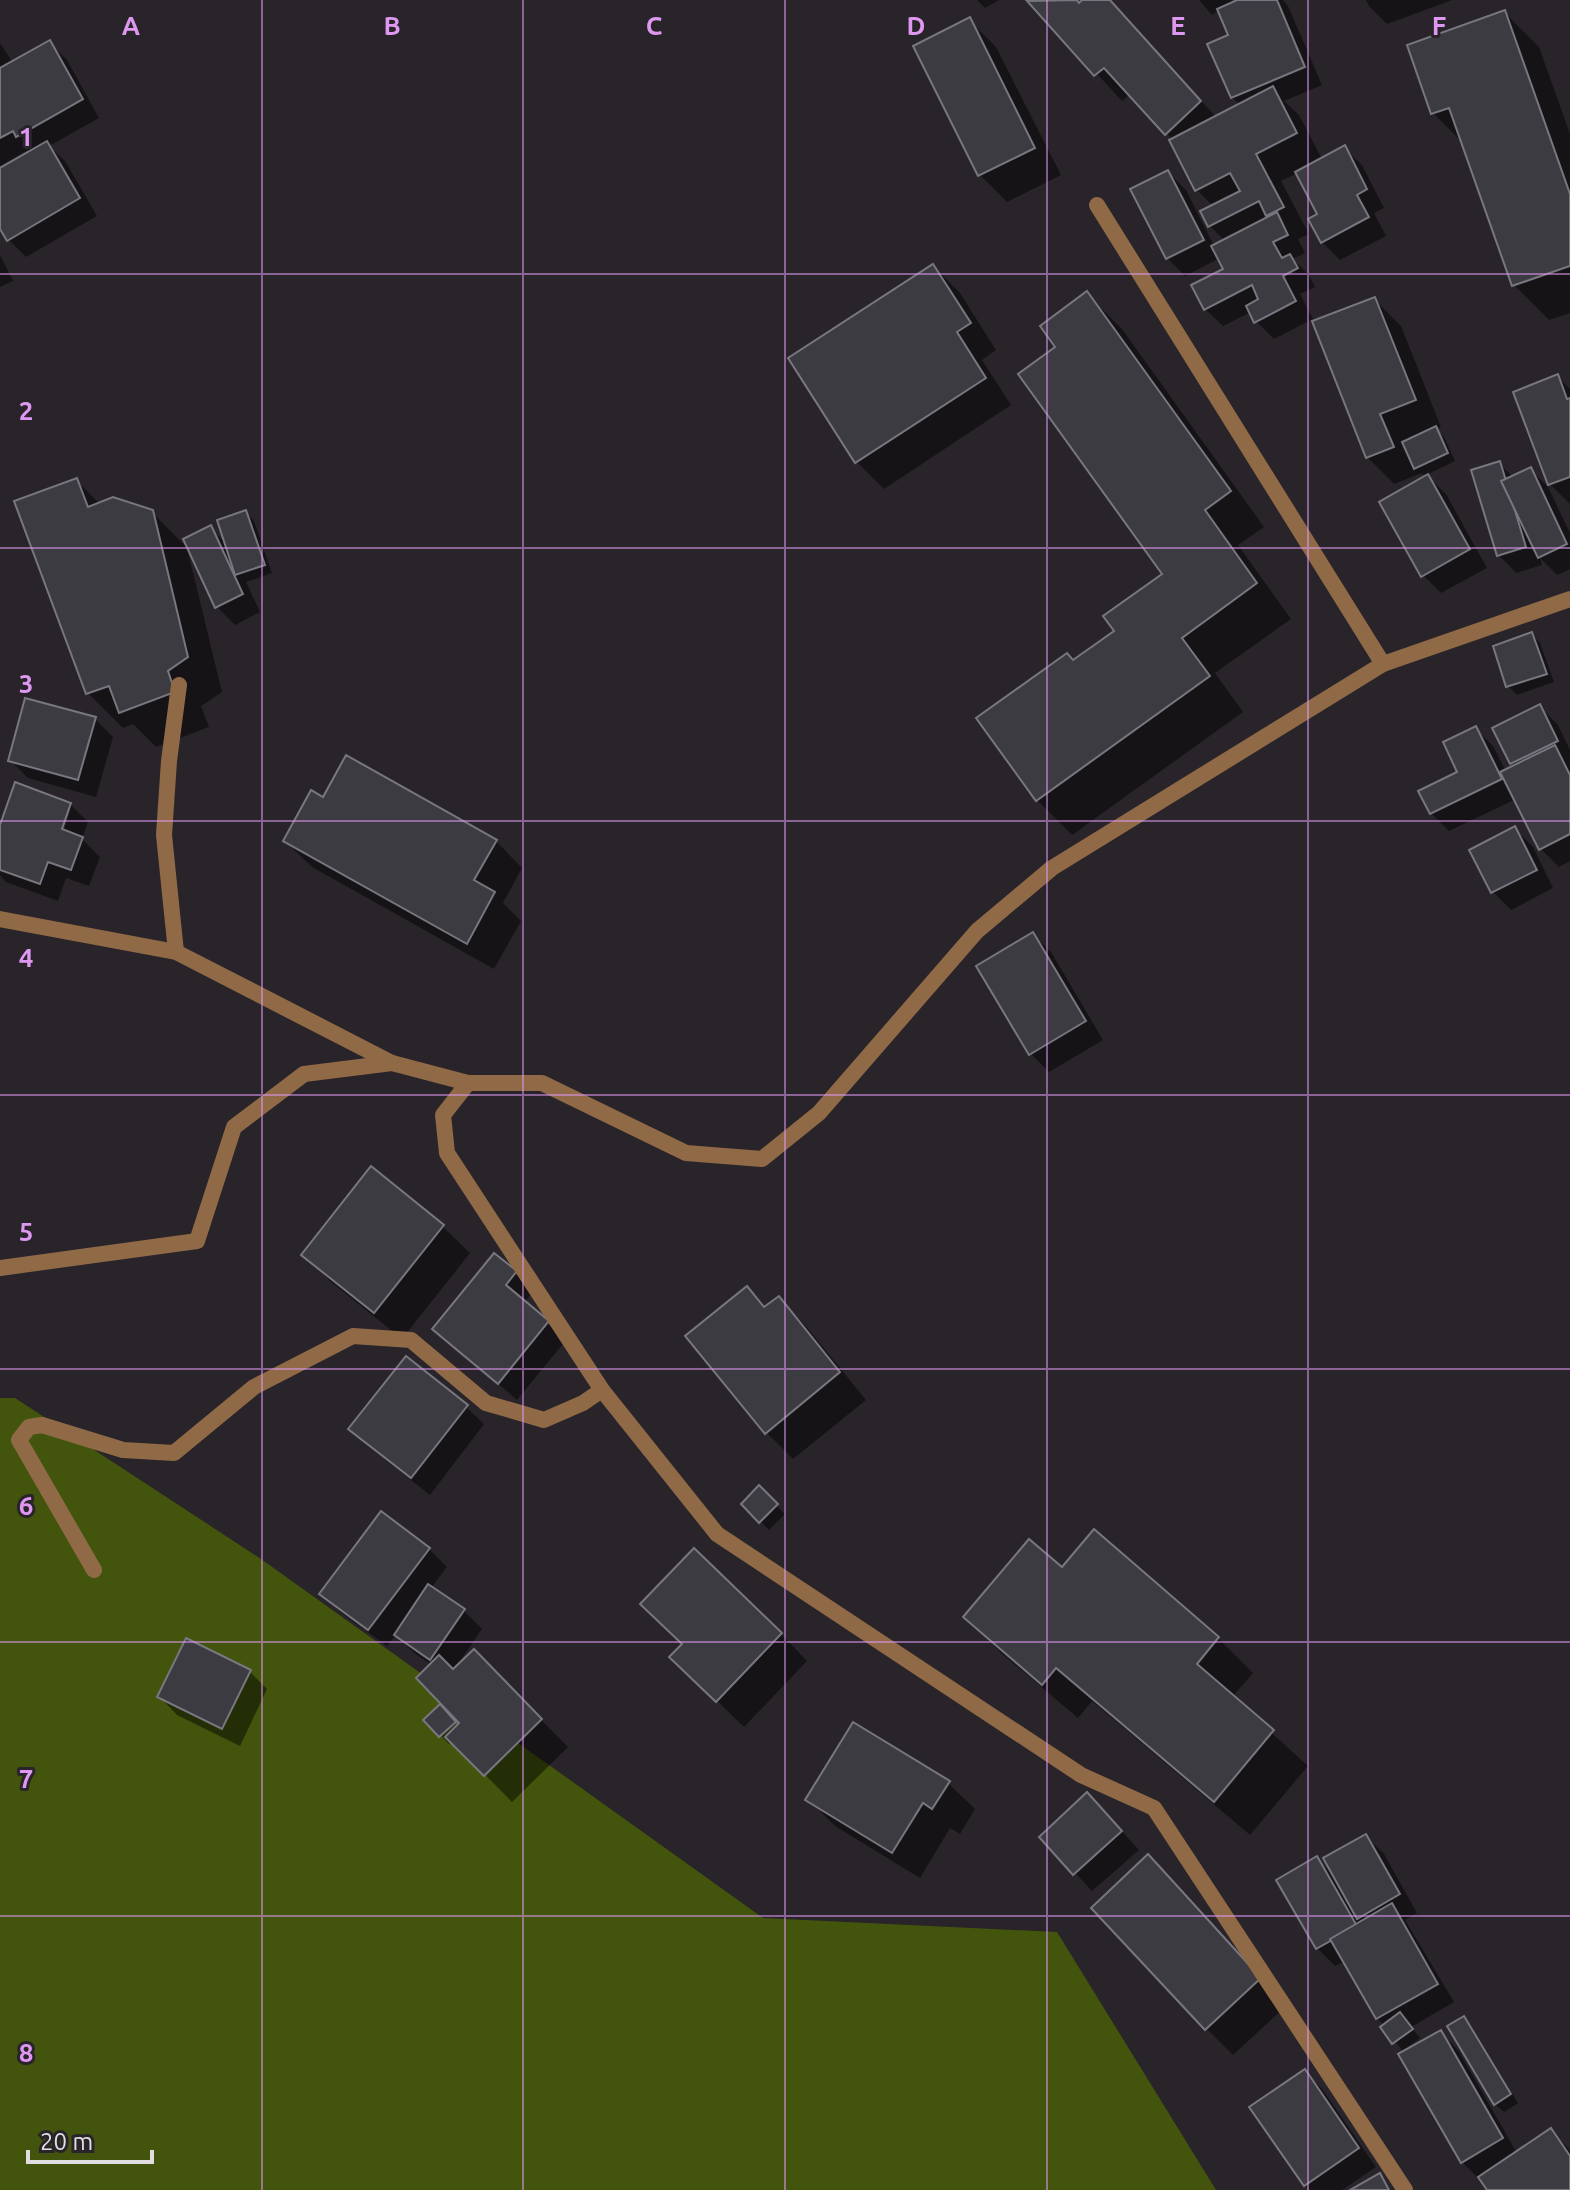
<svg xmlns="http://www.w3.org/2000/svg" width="1570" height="2190" font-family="Ubuntu,sans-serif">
  <rect width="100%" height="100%" fill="#292429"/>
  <!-- forest -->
  <path fill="#43550d" d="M0,1398h15l246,161 502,359 294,14 159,258h-1216z"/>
  <!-- shadow -->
  <g fill="#0007" fill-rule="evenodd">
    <path d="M977,0h22l-14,8z"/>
    <path d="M1077,0l4,4 4,-4h23l108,117 24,-12 -8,-8 -1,-61 -12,-26 -7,5 -13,-15h34l-5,6 14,-6h41l5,6 34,79 -38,16 15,14 23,44 22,-11 18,17 22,43 -10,5 12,23 -46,24 -18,-18 -2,-27 -22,-42 -17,8 28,53 -11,5 7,14 -12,6 15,15 7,13 -15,7 13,25 -39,20 -18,-18 -5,-9 -28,14 -18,-17 21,-39 -6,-12 -35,18 -18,-18 1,-86 18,18 28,56 11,-5 -15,-15 4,-19 -17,-17 -24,-50 -42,-46 -9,7 -92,-100z"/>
    <path d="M1366,0h86l-65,24 -18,-18z"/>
    <path d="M1504,12l35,35 31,87v179l-21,7 -35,-35 -50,-141 -31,-31z"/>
    <path d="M969,20l27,27 65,128 -54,27 -27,-27 -64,-128z"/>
    <path d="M49,42l18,18 32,58 -50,28 16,15 32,55 -71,41 -18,-18 -8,-14v-54l30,-18 -2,-3 -28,16v-123l13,20z"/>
    <path d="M0,255l13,26 -13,6z"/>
    <path d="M933,266l27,27 36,57 -14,10 29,45 -127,84 -27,-27 -67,-103z"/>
    <path d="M1087,294l35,35 142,198 -26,18 53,74 -76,54 28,39 -171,123 -35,-35 37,-138 42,-31 48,-57 -106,-226z"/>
    <path d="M1374,299l27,27 40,101 -5,2 8,8 11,24 -29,14 20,19 41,74 -46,25 -18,-18 3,-97 -4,-5 -28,11 -27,-27z"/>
    <path d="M1558,377l12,12v115l-20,-20z"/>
    <path d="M1499,463l14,14 17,-8 18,18 22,46v36l-13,6 -17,-17 2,7 -26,8 -17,-18z"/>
    <path d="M76,480l24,24 52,8 35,36 35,144 -21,14 8,21 -53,20 -23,-23 -10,4 -35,-35z"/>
    <path d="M246,512l8,9 18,52 -26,9 14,30 -25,13 -18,-18 -7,-79 18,17z"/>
    <path d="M1532,634l8,9 14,39 -37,13 -9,-9 -13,-39z"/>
    <path d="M1540,707l18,18 12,25v111l-11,6 -18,-18 -25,-50 -67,32 -18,-18 29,-40 15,-45 18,18 13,26 10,-5 -4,-4z"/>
    <path d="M95,719l18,18 -17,60 -68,-19 -18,-18z"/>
    <path d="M324,800l172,41 26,27 -19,35 18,18 -27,48 -182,-102 -27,-26z"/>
    <path d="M70,804l18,18 -6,17 18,18 -11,29 -23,-8 -8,23 -52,-19 -6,-7v-44zM66,811h4l-9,28 -4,-1z"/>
    <path d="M1515,829l18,18 20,41 -42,22 -18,-18z"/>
    <path d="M1033,935l18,17 52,88 -54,32 -18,-18 -52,-87z"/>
    <path d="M371,1169l72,58 27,26 -68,86 -72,-58 -26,-27z"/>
    <path d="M516,1272l18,18 -10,13 42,37 -49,60 -82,-71z"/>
    <path d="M747,1289l19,19 13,-9 26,26 61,75 -73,59 -26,-26z"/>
    <path d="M466,1407l18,17 -54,71 -61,-48 -18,-18z"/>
    <path d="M759,1488l26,26 -16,16 -26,-26z"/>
    <path d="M1094,1532l124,106 35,35 -21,24 76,69 -58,69 -158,-134 -14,17 -78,-66 -34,-35 96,-48z"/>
    <path d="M429,1549l18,18 -16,21 33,23 18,18 -26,38 18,-15 94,95 -56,55 -60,-61 -3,3 -23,-24 14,-13 18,19 4,-3 -30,-58 -18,-12 -18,-18 -9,11 -47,-34 -18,-18z"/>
    <path d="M781,1634l26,27 -63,66 -72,-70 12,-13z"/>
    <path d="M249,1671l18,18 -27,57 -63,-31 -17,-18z"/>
    <path d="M948,1783l27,26 -15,25 -10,-6 -30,50 -85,-52 -27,-27z"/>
    <path d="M1105,1813l34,37 -47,41 -50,-54z"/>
    <path d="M1366,1836l18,18 33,59 -12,7 49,82 -43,25 9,11 -16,12 1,2 35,-20 18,18 59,103 33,-23 20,20v40h-80l-28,-28 -58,-109 -26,-35 -33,-57 -10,5 -18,-18v-89l16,16z"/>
    <path d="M1175,1884l111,122 -53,49 -27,-27z"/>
    <path d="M1464,2018l8,9 46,76 -14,9 -9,-8z"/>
    <path d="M1305,2072l17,17 54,78 -34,23h-32l-5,-5z"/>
  </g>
  <!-- building -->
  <g fill="#3c3b42" stroke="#78777f" stroke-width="2">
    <path d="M1077,0l2,3 3,-3h28l91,101 -36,34 -61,-67 -10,8 -67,-75z"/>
    <path d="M1237,0h40l28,67 -74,31 -24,-54 21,-9 -11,-26z"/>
    <path d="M1505,10l65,184v72l-58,20 -63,-178 -18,6 -24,-69z"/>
    <path d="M970,17l65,131 -57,28 -65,-130z"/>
    <path d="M50,40l33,59 -67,38 -3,-6 -13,7v-70z"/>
    <path d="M1273,86l24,47 -41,21 28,53 -18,9 -7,-15 -51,26 -8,-16 40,-20 -10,-18 -35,18 -26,-51z"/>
    <path d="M47,141l33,57 -73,43 -7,-12v-61z"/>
    <path d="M1345,145l22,44 -10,6 12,22 -48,26 -13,-24 9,-5 -22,-42z"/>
    <path d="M1168,170l36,70 -38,19 -36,-70z"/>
    <path d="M1277,212l11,23 -15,7 9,16 8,-4 8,14 -15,8 13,25 -42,22 -8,-17 12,-7 -6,-14 -48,25 -13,-25 32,-16 -12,-23z"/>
    <path d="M933,264l38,59 -14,9 29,46 -131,85 -67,-105z"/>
    <path d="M1087,291l144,200 -26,19 52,73 -75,55 28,38 -174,125 -60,-83 91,-65 6,7 41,-29 -11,-15 59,-42 -144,-200 37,-27 -15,-21z"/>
    <path d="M1375,297l41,103 -36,14 14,33 -28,11 -54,-137z"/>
    <path d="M1558,374l9,25 3,-1v79l-22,8 -35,-93z"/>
    <path d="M1436,426l12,27 -34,16 -12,-27z"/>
    <path d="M1500,461l26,86 -29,9 -26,-86z"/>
    <path d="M1531,467l36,77 -29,14 -37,-77z"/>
    <path d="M1428,474l42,75 -49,28 -42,-75z"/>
    <path d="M77,478l11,29 25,-10 40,13 35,147 -20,14 7,21 -56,21 -10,-27 -23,8 -72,-193z"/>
    <path d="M246,510l19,55 -30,10 -18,-55z"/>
    <path d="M211,525l32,69 -28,14 -32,-69z"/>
    <path d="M1532,632l15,42 -41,13 -13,-41z"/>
    <path d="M25,698l71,19 -18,63 -70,-19z"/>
    <path d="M1540,704l18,37 -48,23 -18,-36z"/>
    <path d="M1476,726l26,53 -72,35 -12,-23 39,-19 -14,-30z"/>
    <path d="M1555,745l15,30v59l-31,16 -39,-78z"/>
    <path d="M346,755l151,85 -23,40 21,12 -28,52 -184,-103 28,-51 12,7z"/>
    <path d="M15,782l56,21 -9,26 21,8 -12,33 -23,-8 -8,22 -40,-14v-45z"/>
    <path d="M1515,826l22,44 -46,23 -22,-43z"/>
    <path d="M1033,932l53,89 -57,34 -53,-89z"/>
    <path d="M371,1166l73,59 -70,88 -73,-58z"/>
    <path d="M494,1253l23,18 -11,14 43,36 -51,63 -66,-55z"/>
    <path d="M747,1286l17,21 15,-11 61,76 -75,62 -80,-98z"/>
    <path d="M406,1356l62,49 -57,73 -63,-49z"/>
    <path d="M759,1485l19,19 -19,19 -18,-19z"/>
    <path d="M381,1511l49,37 -62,82 -49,-36z"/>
    <path d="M1094,1529l125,108 -22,27 77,66 -60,72 -158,-134 -14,17 -79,-68 66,-78 33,28z"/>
    <path d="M694,1548l88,85 -66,69 -47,-45 13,-13 -42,-40z"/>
    <path d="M428,1584l37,25 -35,51 -36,-25z"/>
    <path d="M186,1638l65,32 -29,59 -65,-32z"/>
    <path d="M474,1649l68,70 -58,57 -39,-39 14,-14 -43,-45 23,-23 14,14z"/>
    <path d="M440,1704l16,18 -17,15 -16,-17z"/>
    <path d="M853,1722l97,59 -18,28 -9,-6 -31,50 -87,-53z"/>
    <path d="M1087,1792l35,39 -49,44 -34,-38z"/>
    <path d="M1366,1834l34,60 -43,25 -34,-61z"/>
    <path d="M1148,1854l113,124 -56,52 -114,-122z"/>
    <path d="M1317,1856l40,70 -41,23 -40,-69z"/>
    <path d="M1392,1903l46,81 -62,35 -46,-80z"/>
    <path d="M1400,2012l13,17 -21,15 -12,-17z"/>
    <path d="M1464,2016l47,78 -17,11 -47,-79z"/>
    <path d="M1441,2030l62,108 -42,25 -63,-109z"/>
    <path d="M1305,2069l54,79 -55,38 -55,-79z"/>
    <path d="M1551,2128l19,28v34h-83l-9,-13z"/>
    <path d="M1380,2173l9,17h-39z"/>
  </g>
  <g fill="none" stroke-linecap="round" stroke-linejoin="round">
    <!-- street -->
    <g stroke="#906a47" stroke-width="16">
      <path d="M1097,205l286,459"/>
      <path d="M0,919l176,33 216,111"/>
      <path d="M176,952l-12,-117 5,-74 10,-76"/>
      <path d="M0,1268l197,-27 37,-114 70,-53 88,-11 76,20"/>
      <path d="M94,1570l-75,-130 10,-13 13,-2 81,25 51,3 80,-66 99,-51 58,4 75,63 58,17 39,-17 19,-13"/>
      <path d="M1405,2190l-251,-382 -73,-33 -364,-241 -115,-144 -155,-237 -4,-38 25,-32h74l144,70 76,6 57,-46 158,-182 75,-63 331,-204 187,-65"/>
    </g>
  </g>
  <!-- grid -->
  <path fill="none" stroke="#df98f1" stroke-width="2" stroke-opacity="0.55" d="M262,0v2190M523,0v2190M785,0v2190M1047,0v2190M1308,0v2190M0,274h1570M0,548h1570M0,821h1570M0,1095h1570M0,1369h1570M0,1642h1570M0,1916h1570"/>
  <g font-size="26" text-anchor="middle" font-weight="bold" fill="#df98f1" stroke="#292429" stroke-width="6" stroke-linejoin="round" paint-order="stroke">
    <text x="131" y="35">A</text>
    <text x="392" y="35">B</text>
    <text x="654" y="35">C</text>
    <text x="916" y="35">D</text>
    <text x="1178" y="35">E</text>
    <text x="1439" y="35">F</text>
    <text x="26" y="146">1</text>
    <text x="26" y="420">2</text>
    <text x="26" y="693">3</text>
    <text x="26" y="967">4</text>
    <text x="26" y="1241">5</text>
    <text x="26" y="1515">6</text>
    <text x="26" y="1788">7</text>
    <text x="26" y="2062">8</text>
  </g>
  <!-- scale -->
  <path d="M28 2150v12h124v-12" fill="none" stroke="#e1dee1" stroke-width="4"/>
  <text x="40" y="2150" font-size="24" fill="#e1dee1" stroke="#292429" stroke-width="6" paint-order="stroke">20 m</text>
</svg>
